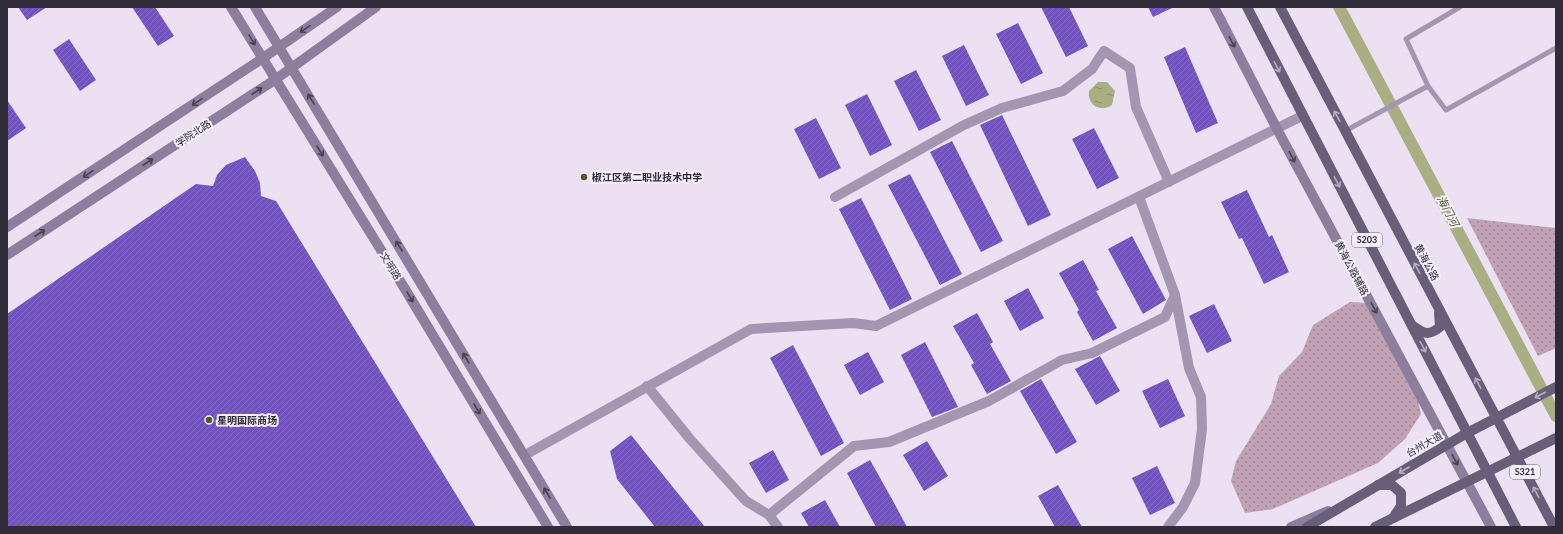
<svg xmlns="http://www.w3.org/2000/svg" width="1563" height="534" font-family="Lato,'Noto Sans SC',sans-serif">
  <defs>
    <pattern id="grass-dots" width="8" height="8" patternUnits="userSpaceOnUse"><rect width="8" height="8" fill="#c1a2b5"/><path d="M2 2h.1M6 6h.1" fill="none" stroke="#9d8494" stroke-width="1.8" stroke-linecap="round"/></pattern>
    <pattern id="water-ripples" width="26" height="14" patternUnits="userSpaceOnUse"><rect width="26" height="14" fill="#abae82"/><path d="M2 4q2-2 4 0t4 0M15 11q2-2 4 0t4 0" fill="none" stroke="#8c8e6b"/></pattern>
    <pattern id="building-hatch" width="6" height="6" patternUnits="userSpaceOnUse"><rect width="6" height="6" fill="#7152c0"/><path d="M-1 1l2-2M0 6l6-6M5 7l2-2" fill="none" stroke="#856ec1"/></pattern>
  </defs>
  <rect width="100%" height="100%" fill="#ebe1f2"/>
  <!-- grass -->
  <g fill="url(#grass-dots)">
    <path d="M1467,218l89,10v120l-18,8z"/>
    <path d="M1350,302l17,1 49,88 5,23 -16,25 -27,24 -105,46 -28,4 -14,-32 5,-20 35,-57 8,-28 23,-24 11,-27z"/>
  </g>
  <!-- water -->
  <path fill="url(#water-ripples)" d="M1098,82h9l8,9 -3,14c-12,8 -25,0 -23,-14z"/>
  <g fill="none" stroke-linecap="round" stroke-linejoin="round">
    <!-- canal -->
    <path stroke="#abae82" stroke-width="12" d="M1339,7l217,409"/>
  </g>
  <!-- building -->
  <g fill="url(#building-hatch)">
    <path d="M18,7h29l-20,13z"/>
    <path d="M132,7h23l19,29 -16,10z"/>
    <path d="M1041,7h28l19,39 -22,11z"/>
    <path d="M1148,7h26l-21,10z"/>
    <path d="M1018,23l25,50 -22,11 -25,-50z"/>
    <path d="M69,39l27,41 -16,11 -27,-41z"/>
    <path d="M964,45l25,50 -23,11 -24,-50z"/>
    <path d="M1185,47l33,76 -22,10 -32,-76z"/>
    <path d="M916,70l25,50 -22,11 -25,-50z"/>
    <path d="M867,94l25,51 -22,11 -25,-51z"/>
    <path d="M7,100l19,28 -19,13z"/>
    <path d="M1002,115l49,100 -23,11 -48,-101z"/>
    <path d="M816,118l25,50 -22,11 -25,-50z"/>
    <path d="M1094,128l25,50 -22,11 -25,-50z"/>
    <path d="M952,141l51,100 -22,11 -51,-100z"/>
    <path d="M245,157l10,14 5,12 1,13 15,5 200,326h-469v-213l189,-130 17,2 4,-11 9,-10z"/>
    <path d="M910,174l52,100 -22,11 -52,-100z"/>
    <path d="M1247,190l22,47 3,-2 17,37 -25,12 -22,-46 -3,1 -18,-37z"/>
    <path d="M861,198l51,101 -22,11 -51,-101z"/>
    <path d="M1132,236l34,64 -23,14 -35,-65z"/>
    <path d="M1083,260l16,30 -3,1 21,37 -24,13 -16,-29 2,-2 -20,-37z"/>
    <path d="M1028,288l16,30 -24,13 -16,-30z"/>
    <path d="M1214,304l18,37 -25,12 -18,-37z"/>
    <path d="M977,313l16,29 -3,2 21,37 -24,13 -16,-29 3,-2 -21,-37z"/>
    <path d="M925,342l33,65 -26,10 -31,-62z"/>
    <path d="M793,345l51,98 -23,13 -51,-98z"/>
    <path d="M868,352l16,30 -24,13 -16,-30z"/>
    <path d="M1100,356l20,35 -24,14 -21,-36z"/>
    <path d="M1041,379l36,63 -21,12 -36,-63z"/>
    <path d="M1168,379l17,37 -25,12 -18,-37z"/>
    <path d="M631,435l74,92h-50l-38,-48 -7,-28z"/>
    <path d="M927,441l21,35 -24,15 -21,-36z"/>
    <path d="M773,450l16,30 -23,13 -17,-30z"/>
    <path d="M870,460l23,41 14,26h-31l-13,-24 -16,-30z"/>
    <path d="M1157,466l18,37 -25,12 -18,-37z"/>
    <path d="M1058,485l24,42h-27l-17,-31z"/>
    <path d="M825,500l15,27h-31l-8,-14z"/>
  </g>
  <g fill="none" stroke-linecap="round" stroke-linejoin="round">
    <!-- lane -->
    <g stroke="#a396b1" stroke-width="5">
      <path d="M1460,7l-54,32 22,47 18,24 110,-62"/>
      <path d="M1345,131l83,-45"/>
    </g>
    <!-- street -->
    <g stroke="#a396b1" stroke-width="10">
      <path d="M835,197l129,-72 38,-17 61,-17 29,-22 12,-18 26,17 6,39 33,75"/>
      <path d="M647,386l43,53 56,62 23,14 9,12"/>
      <path d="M525,455l226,-126 102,-6 23,3 426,-210"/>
      <path d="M769,515l85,-69 35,-4 100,-41 73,-41 30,-7 73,-36 10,-22 -36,-98"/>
      <path d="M1168,527l15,-20 12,-24 7,-54 -1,-32 -12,-29 -14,-73"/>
    </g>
    <!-- secondary -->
    <g stroke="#8c7f9e" stroke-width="10">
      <path d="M231,7l174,282 143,238"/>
      <path d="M255,7l312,520"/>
      <path d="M1214,7l63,122 214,398"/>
      <path d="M7,227l256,-169 74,-51"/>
      <path d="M7,255l269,-176 100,-72"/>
      <path d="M1291,527l37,-16"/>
    </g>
    <!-- primary -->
    <g stroke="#685e7a" stroke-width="10">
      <path d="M1247,7l269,520"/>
      <path d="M1280,7l274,520"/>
      <path d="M1413,326c11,8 16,10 27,1l-1,-14"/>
      <path d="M1378,485h14l9,8v13l-8,12"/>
      <path d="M1307,527l160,-94 89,-46"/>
      <path d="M1375,527l181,-89"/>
    </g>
  </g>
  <!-- one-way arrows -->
  <defs><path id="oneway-shaft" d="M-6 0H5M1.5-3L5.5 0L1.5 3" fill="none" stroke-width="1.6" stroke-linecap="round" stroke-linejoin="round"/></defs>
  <g stroke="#474152">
    <use href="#oneway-shaft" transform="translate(305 29) rotate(146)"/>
    <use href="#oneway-shaft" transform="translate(252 40) rotate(59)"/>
    <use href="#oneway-shaft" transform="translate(1232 42) rotate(63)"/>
    <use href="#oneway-shaft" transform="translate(257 91) rotate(-33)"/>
    <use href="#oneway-shaft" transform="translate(311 99) rotate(-121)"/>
    <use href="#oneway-shaft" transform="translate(197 102) rotate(146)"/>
    <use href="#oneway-shaft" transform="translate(320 151) rotate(59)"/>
    <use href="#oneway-shaft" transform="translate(1292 157) rotate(62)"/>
    <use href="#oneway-shaft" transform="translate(148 162) rotate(-33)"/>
    <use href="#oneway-shaft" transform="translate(88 174) rotate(146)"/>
    <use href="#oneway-shaft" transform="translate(40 233) rotate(-33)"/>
    <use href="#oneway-shaft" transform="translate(399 246) rotate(-121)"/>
    <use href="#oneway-shaft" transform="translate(410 297) rotate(59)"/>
    <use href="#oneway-shaft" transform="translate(1374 308) rotate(62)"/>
    <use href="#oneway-shaft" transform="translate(466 358) rotate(-121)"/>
    <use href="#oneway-shaft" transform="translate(477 409) rotate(59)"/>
    <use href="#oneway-shaft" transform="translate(1455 460) rotate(62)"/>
    <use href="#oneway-shaft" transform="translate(547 493) rotate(-121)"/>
  </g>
  <g stroke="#b6adc0">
    <use href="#oneway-shaft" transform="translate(1277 67) rotate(63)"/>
    <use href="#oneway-shaft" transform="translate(1337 116) rotate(-118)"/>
    <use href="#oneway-shaft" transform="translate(1337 182) rotate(62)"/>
    <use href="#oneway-shaft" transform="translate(1417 268) rotate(-118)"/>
    <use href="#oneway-shaft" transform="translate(1423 347) rotate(62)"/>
    <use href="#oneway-shaft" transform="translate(1478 383) rotate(-118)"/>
    <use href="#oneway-shaft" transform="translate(1540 395) rotate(153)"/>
    <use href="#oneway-shaft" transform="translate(1404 470) rotate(150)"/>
    <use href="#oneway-shaft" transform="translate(1536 492) rotate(-117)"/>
  </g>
  <!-- markers -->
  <g fill="#535923" stroke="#f5eefa" stroke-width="1.5">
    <circle cx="584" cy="177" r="4"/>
    <circle cx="209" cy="420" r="4"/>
  </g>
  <g text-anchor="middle" stroke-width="4" stroke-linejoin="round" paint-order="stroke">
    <!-- shield labels -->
    <g fill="#f5eefa" stroke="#6b6673" stroke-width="1">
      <rect x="1352" y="233" width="30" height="14" rx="3"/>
      <rect x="1510" y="465" width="30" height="14" rx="3"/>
    </g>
    <g font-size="9" font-weight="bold" fill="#302c39">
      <text x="1367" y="243">S203</text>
      <text x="1525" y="475">S321</text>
    </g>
    <!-- street labels -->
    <g font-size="10" fill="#302c39" stroke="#f5eefa">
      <text transform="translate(193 133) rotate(-33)" y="4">学院北路</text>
      <text transform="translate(1427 262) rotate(62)" y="4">黄海公路</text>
      <text transform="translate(391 266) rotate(59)" y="4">文明路</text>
      <text transform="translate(1352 268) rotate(62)" y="4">黄海公路辅路</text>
      <text transform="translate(1424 444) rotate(-30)" y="4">台州大道</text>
    </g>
    <!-- poi labels -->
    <g font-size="10" font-weight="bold" fill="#302c39" stroke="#f5eefa" text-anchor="start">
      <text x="592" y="181">椒江区第二职业技术中学</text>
      <text x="217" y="424">星明国际商场</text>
    </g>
    <!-- water labels -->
    <g font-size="11" font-style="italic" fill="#535923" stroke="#f5eefa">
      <text transform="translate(1448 211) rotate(62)" y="4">海门河</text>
    </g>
  </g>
  <!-- border -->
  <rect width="1563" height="534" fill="none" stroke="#302c39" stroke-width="16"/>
</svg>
